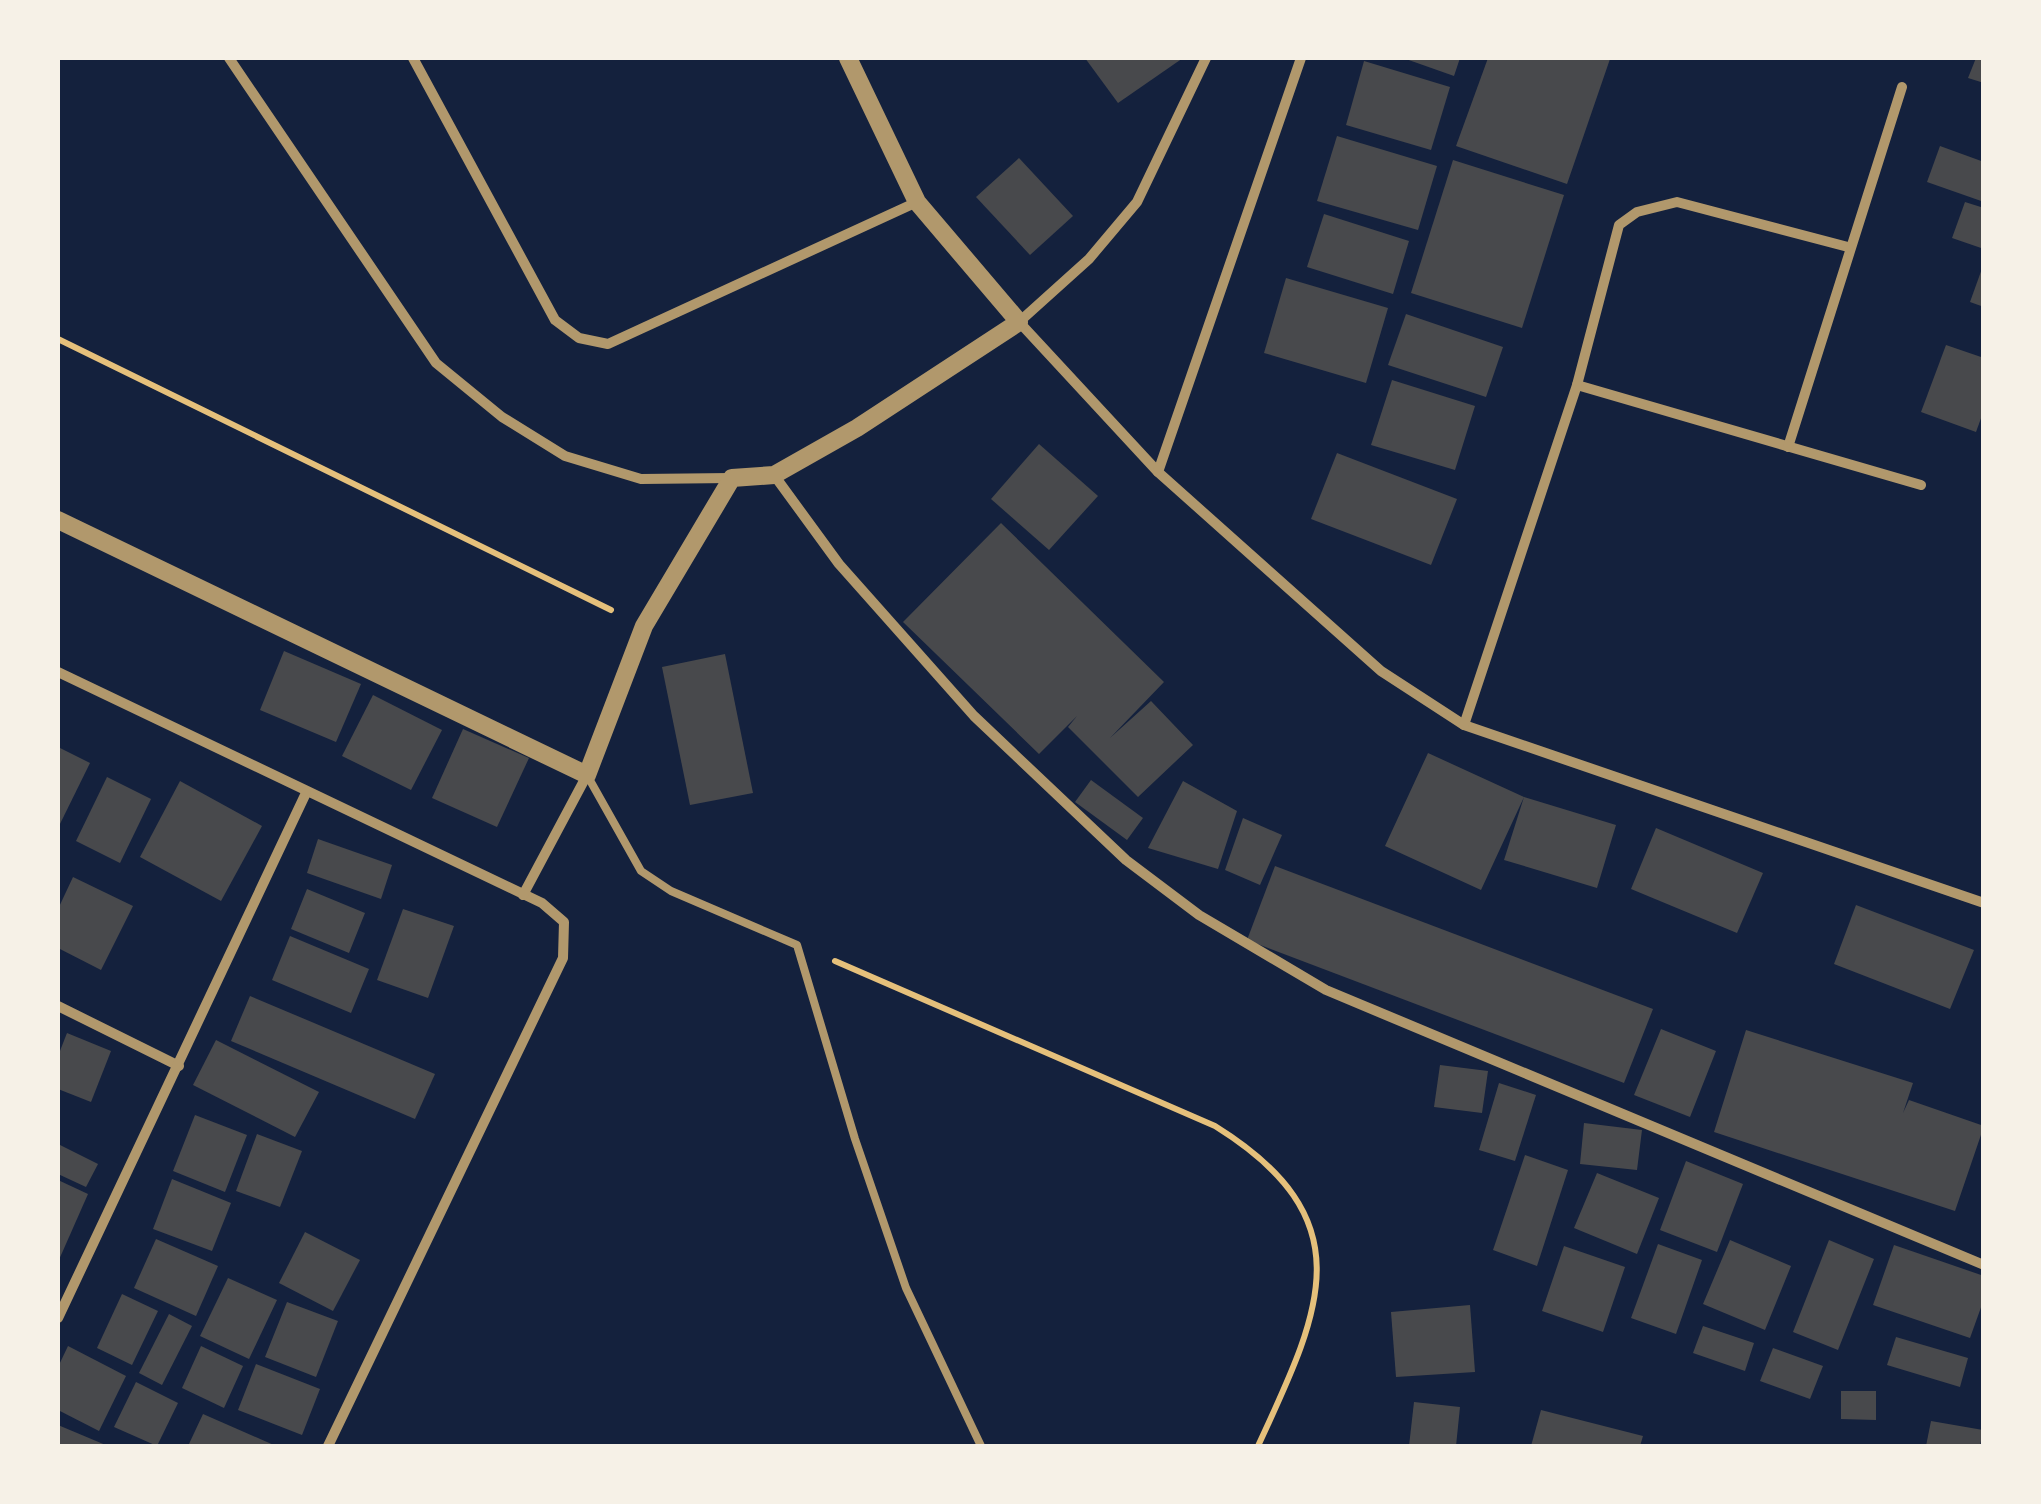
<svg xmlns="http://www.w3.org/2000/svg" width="2041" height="1504" font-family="Rubik,sans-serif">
  <rect width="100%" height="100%" fill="#14213d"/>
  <!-- building -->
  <g fill="#48494c">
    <path d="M1085,58h98l-65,45z"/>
    <path d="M1403,58h57l-6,18z"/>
    <path d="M1488,58l122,1 -43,125 -111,-38z"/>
    <path d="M1976,58h8v25l-16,-5z"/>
    <path d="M1364,61l86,26 -19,63 -85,-25z"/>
    <path d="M1337,136l100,30 -19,64 -101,-29z"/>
    <path d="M1940,146l44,16v40l-57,-20z"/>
    <path d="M1019,158l54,58 -43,39 -54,-58z"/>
    <path d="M1453,160l111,35 -42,133 -111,-35z"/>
    <path d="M1965,202l19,6v41l-32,-11z"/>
    <path d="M1324,214l85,27 -16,53 -86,-27z"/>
    <path d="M1984,263v44l-14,-5z"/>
    <path d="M1286,278l102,30 -22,75 -102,-30z"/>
    <path d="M1406,314l97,33 -17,50 -98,-32z"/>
    <path d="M1946,345l38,13v52l-8,22 -55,-20z"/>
    <path d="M1392,380l83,26 -20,64 -84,-25z"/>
    <path d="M1039,444l59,52 -49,54 -58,-51z"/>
    <path d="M1337,453l120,46 -26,66 -120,-46z"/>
    <path d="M1001,523l163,159 -54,56 41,-37 42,44 -55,52 -70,-70 9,-11 -38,38 -136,-132z"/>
    <path d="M284,651l77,33 -25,58 -76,-32z"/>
    <path d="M725,654l28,139 -63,12 -28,-138z"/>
    <path d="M373,695l69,35 -31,60 -69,-34z"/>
    <path d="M463,729l66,29 -32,69 -65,-29z"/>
    <path d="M58,747l32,16 -32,65z"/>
    <path d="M1428,753l96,44 92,28 -19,63 -93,-28 20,-63 -43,93 -96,-44z"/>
    <path d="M107,777l44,22 -31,64 -44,-22z"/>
    <path d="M1091,780l52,38 -16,22 -52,-38z"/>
    <path d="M180,781l82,45 -41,75 -81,-44z"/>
    <path d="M1183,781l54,30 -19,58 -70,-21z"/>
    <path d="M1243,818l39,17 -22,50 -35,-15z"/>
    <path d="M1656,828l107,45 -26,60 -106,-44z"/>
    <path d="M318,839l74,26 -11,34 -74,-26z"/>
    <path d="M1275,866l378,143 -29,74 -377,-143z"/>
    <path d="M73,877l60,29 -32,64 -43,-22v-39z"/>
    <path d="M307,889l58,24 -16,40 -58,-24z"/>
    <path d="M1856,905l118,45 -24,59 -116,-45z"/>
    <path d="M403,909l51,17 -26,72 -51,-18z"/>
    <path d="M290,936l79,33 -18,44 -79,-33z"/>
    <path d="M250,996l185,78 -20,45 -184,-78z"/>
    <path d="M1661,1029l55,22 -26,66 -56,-22z"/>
    <path d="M1746,1030l167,53 -10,30 6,-13 75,26 -29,85 -241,-79z"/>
    <path d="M67,1033l44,18 -20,51 -33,-13v-33z"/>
    <path d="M216,1040l103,52 -24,45 -102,-52z"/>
    <path d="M1440,1065l48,6 -6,42 -48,-6z"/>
    <path d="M1499,1083l37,12 -21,66 -36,-11z"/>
    <path d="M195,1115l52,20 -22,57 -52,-21z"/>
    <path d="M1584,1123l58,7 -5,40 -57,-6z"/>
    <path d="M257,1134l45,17 -22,56 -44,-16z"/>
    <path d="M58,1144l40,20 -12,23 -28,-13z"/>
    <path d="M1525,1155l43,15 -31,96 -44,-16z"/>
    <path d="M1686,1161l57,23 -26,68 -57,-22z"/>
    <path d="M1597,1173l62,25 -22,56 -63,-26z"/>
    <path d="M172,1179l59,24 -19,48 -59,-22z"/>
    <path d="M58,1180l30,14 -30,68z"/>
    <path d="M305,1232l55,28 -27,51 -54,-28z"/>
    <path d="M156,1239l62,27 -22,50 -62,-28z"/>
    <path d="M1730,1240l61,26 -26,64 -62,-26z"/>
    <path d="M1829,1240l45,19 -36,91 -45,-18z"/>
    <path d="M1658,1244l44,16 -26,74 -45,-16z"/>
    <path d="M1894,1245l90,31v23l-14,39 -97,-33z"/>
    <path d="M1564,1246l61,21 -22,65 -61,-21z"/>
    <path d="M228,1278l49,22 -28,59 -49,-23z"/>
    <path d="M122,1294l36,17 -26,54 -35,-17z"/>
    <path d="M287,1302l51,19 -22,56 -51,-20z"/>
    <path d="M1470,1305l5,67 -79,5 -5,-65z"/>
    <path d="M169,1314l23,12 -30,59 -23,-12z"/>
    <path d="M1703,1326l51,17 -9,28 -52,-18z"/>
    <path d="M1896,1337l72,21 -8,29 -73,-22z"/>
    <path d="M68,1346l58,30 -27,55 -41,-21v-43z"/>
    <path d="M201,1346l42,20 -19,42 -42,-20z"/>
    <path d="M1773,1348l50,18 -13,33 -50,-18z"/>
    <path d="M256,1364l64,25 -18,46 -64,-25z"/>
    <path d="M136,1382l42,21 -21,43 -43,-19z"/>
    <path d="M1841,1391h35v29l-35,-1z"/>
    <path d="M1414,1402l46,5 -4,39h-47z"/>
    <path d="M1541,1410l102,26 -3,10h-109z"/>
    <path d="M203,1414l73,32h-88z"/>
    <path d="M1931,1421l52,9 -3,16h-54z"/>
    <path d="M58,1425l50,21h-50z"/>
  </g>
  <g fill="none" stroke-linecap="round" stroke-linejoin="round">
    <!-- path -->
    <g stroke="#e5c07b" stroke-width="6">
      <path d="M58,339l553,271"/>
      <path d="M835,961l380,165c151,94 106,184 43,320"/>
    </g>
    <!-- service -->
    <path stroke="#b1986c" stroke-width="8" d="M587,775l54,96 30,20 126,54 58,194 51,149 75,158"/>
    <!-- minor -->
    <g stroke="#b1986c" stroke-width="10">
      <path d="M229,58l207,305 66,54 63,39 76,23 90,-1"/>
      <path d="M413,58l142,262 24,18 29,6 309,-142"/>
      <path d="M1206,58l-69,144 -48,57 -70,63 139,150 223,199 83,54 520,178"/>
      <path d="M1577,385l344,100"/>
      <path d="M1788,447l114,-360"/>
      <path d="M1158,472l143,-414"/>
      <path d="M774,475l65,89 135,152 152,144 73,55 127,75 658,275"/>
      <path d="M58,672l484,231 22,19 -1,36 -235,488"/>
      <path d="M1464,725l113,-340 42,-160 18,-13 40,-10 171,45"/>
      <path d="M523,895l64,-120"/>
      <path d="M58,1006l121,60"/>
      <path d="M58,1318l248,-525"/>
    </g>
    <!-- tertiary -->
    <path stroke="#b1986c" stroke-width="18" d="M58,520l529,255 57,-149 88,-148 42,-3 83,-47 162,-106 -102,-120 -69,-144"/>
  </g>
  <!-- border -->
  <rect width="2041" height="1504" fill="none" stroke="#f6f1e7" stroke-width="120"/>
</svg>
